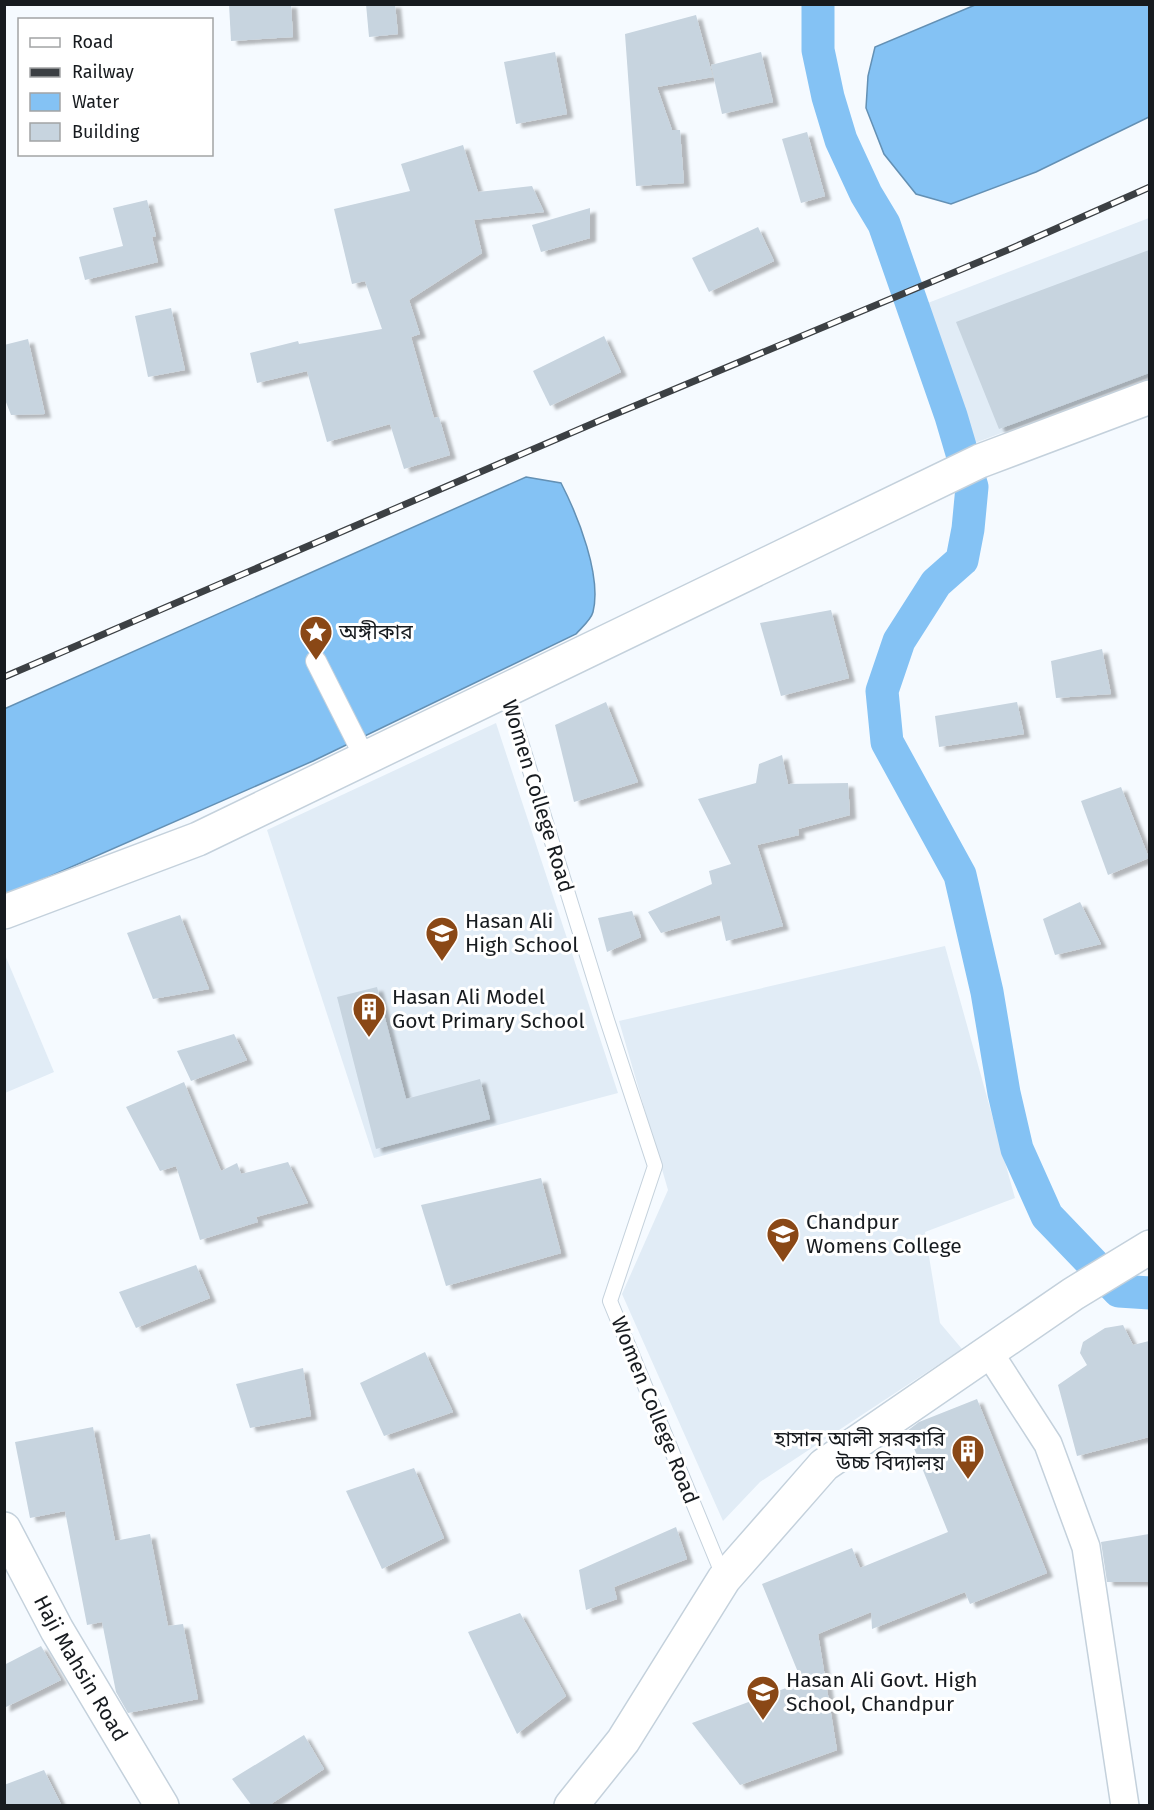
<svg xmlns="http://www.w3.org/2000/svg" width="1154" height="1810" font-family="'Fira Sans','Noto Sans Bengali',sans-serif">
  <defs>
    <filter id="shadow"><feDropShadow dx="6" dy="4" stdDeviation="1.5" flood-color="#0004"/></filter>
  </defs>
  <rect width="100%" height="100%" fill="#f5faff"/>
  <!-- built -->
  <g fill="#e1ecf6">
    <path d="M1149,218v159l-182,69 -47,-140z"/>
    <path d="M496,723l122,370 -244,65 -107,-328z"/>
    <path d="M945,946l70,252 -90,34 15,91 22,26 -202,133 -37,39 -101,-227 46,-104 -49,-169z"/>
    <path d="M5,955l49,117 -49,21h-1z"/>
  </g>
  <!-- water -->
  <g fill="#84c2f4" stroke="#6390b4" stroke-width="1.5">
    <path d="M975,5h174v112l-113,55 -85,32 -35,-10 -32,-40 -18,-46 2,-32 7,-29z"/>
    <path d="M526,477l35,6c17,33 41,93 32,129 -2,8 -12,16 -17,22l-263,127 -308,135 -1,-187z"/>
  </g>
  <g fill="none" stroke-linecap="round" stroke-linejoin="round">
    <!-- canal -->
    <path stroke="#84c2f4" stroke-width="33" d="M818,4v46l10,47 13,43 25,54 18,30 67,192 21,71 -4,42 -6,31 -26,23 -37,58 -17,50 5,51 73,133 27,117 17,101 13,56 30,67 72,75 31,2"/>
  </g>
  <!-- building -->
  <g fill="#c7d4df" filter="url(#shadow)">
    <path d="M229,4h62l2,33 -62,4z"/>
    <path d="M366,4h29l3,30 -29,3z"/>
    <path d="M696,15l17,62 -56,10 15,43h8l4,53 -48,3 -11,-152z"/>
    <path d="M555,52l12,62 -51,10 -12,-62z"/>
    <path d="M761,52l12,50 -51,12 -11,-49z"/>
    <path d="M807,132l18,64 -24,7 -19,-64z"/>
    <path d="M463,145l15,47 54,-6 12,26 -70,8 8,33 -73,47 11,34 -9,3 23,81 5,-1 11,38 -46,14 -14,-45 -63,18 -20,-71 -50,12 -7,-30 48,-12 1,3 83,-15 -17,-48 -13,3 -18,-75 76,-18 -9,-27z"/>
    <path d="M147,200l9,36 -4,1 6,25 -73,18 -6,-23 44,-11 -10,-38z"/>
    <path d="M590,208v30l-49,14 -9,-27z"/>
    <path d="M758,227l16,34 -65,31 -17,-34z"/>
    <path d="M1149,250v123l-150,56 -43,-107z"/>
    <path d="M171,308l14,62 -37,7 -13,-61z"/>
    <path d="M604,336l17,36 -71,34 -17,-35z"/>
    <path d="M28,339l17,75 -34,1 -7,-18v-52z"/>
    <path d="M831,610l18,68 -68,18 -21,-73z"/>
    <path d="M1102,649l9,45 -55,4 -5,-37z"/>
    <path d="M606,702l32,80 -64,20 -19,-77z"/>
    <path d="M1017,702l7,32 -85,13 -4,-31z"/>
    <path d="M782,755l6,29 60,-1 2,32 -52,14 1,6 -42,10 26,81 -57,15 -6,-26 -59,18 -13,-21 64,-28 -3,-13 22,-7 -33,-65 58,-16 3,-19z"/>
    <path d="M1121,787l28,71 -41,17 -27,-74z"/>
    <path d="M1080,902l21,42 -46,11 -12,-36z"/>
    <path d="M632,911l9,26 -34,15 -9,-34z"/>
    <path d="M180,915l29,74 -56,10 -26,-66z"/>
    <path d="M377,987l29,112 74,-20 10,40 -114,30 -39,-152z"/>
    <path d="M234,1034l13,26 -56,21 -14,-30z"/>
    <path d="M184,1082l37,89 16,-8 4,11 47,-12 20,41 -52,14 2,5 -58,18 -24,-74 -16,5 -34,-64z"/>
    <path d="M541,1178l20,75 -115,33 -25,-81z"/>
    <path d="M196,1265l14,33 -74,30 -17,-36z"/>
    <path d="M1123,1325l10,20 16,-4v96l-72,19 -19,-71 29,-20 -7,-12 3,-11 22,-14z"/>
    <path d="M425,1352l28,60 -69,24 -24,-53z"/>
    <path d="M303,1368l8,48 -61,12 -14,-44z"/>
    <path d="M977,1399l70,174 -77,31 -5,-12 -93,37 -1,-17 -53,22 19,116 -97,35 -48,-62 110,-41 -40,-98 90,-36 8,20 88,-36 -41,-101 12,-9z"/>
    <path d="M93,1427l22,114 35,-7 18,92 15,-2 15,75 -70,14 -12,-21 -14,-70 -15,3 -22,-114 -35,7 -15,-76z"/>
    <path d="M414,1468l30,70 -62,31 -36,-78z"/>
    <path d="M676,1527l11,32 -73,28 3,12 -31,11 -7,-40z"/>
    <path d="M1149,1534v48h-42l-6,-40z"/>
    <path d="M520,1613l46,83 -49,38 -49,-102z"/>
    <path d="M41,1646l20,34 -57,28v-43z"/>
    <path d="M304,1735l20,34 -56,37h-16l-20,-27z"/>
    <path d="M44,1770l18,36h-58v-21z"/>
  </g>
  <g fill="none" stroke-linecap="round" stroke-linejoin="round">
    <defs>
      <path id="service" d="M505,690l102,330 48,146 -45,135 114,277"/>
      <path id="pedestrian" d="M316,661l49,97"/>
      <path id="minor" d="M988,1351l60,93 38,103 39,259"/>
      <path id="tertiary" d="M4,912l194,-73 782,-378 170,-64"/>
      <g id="secondary">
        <path id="s1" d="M4,1529l53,101 105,176"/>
      </g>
      <path id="primary" d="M571,1806l52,-65 101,-162 100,-114 249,-171 77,-47"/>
    </defs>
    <!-- service casing -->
    <use href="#service" stroke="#c4d1dc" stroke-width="16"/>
    <!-- pedestrian casing -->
    <use href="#pedestrian" stroke="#c4d1dc" stroke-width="22"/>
    <!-- minor casing -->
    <use href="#minor" stroke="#c4d1dc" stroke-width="30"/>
    <!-- tertiary casing -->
    <use href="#tertiary" stroke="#c4d1dc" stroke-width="36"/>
    <!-- secondary casing -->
    <use href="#secondary" stroke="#c4d1dc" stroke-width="36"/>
    <!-- primary casing -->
    <use href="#primary" stroke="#c4d1dc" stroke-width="36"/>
    <!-- service -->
    <use href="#service" stroke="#fff" stroke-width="14"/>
    <!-- pedestrian -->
    <use href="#pedestrian" stroke="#fff" stroke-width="20"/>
    <!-- minor -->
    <use href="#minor" stroke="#fff" stroke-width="27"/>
    <!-- tertiary -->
    <use href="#tertiary" stroke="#fff" stroke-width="33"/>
    <!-- secondary -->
    <use href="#secondary" stroke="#fff" stroke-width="33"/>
    <!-- primary -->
    <use href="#primary" stroke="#fff" stroke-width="33"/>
    <defs>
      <path id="rail" d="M4,677l597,-257 409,-171 140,-62"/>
    </defs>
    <!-- rail casing -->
    <use href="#rail" stroke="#3c4044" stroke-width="7"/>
    <!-- rail -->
    <use href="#rail" stroke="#fff" stroke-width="4.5" stroke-dasharray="14" stroke-linecap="butt"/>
  </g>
  <!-- icons -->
  <defs>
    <symbol id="sight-pin" viewBox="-11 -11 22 30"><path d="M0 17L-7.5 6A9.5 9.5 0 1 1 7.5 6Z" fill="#8a4816" stroke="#fff"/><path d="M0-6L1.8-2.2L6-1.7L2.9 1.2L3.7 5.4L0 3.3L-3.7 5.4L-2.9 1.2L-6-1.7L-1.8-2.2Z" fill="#fff"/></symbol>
    <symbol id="school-pin" viewBox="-11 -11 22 30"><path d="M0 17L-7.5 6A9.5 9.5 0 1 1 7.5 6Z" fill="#8a4816" stroke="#fff"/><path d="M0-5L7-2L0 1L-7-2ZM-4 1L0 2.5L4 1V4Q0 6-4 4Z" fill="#fff"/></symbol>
    <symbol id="building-pin" viewBox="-11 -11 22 30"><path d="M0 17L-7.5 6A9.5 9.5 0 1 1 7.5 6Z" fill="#8a4816" stroke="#fff"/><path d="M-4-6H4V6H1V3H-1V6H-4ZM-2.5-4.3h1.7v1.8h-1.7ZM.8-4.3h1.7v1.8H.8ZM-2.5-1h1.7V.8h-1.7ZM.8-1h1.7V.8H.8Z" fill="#fff"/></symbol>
    <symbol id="university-pin" viewBox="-11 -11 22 30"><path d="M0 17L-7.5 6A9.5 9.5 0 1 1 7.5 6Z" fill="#8a4816" stroke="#fff"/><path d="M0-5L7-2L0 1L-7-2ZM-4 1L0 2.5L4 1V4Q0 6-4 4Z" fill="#fff"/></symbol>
  </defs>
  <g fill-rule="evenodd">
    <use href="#sight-pin" x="297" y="613" width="38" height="52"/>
    <use href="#school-pin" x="423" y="914" width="38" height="52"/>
    <use href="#building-pin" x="350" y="990" width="38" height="52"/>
    <use href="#university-pin" x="764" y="1215" width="38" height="52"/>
    <use href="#building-pin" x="949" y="1432" width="38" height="52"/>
    <use href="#school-pin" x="744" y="1673" width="38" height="52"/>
  </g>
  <g text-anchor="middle" stroke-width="6" stroke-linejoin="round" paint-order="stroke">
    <!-- poi labels -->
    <g font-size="21" fill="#171b1f" stroke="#fff" text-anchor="start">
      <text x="339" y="639">অঙ্গীকার</text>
      <text x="465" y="928">Hasan Ali<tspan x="465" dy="24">High School</tspan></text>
      <text x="392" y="1004">Hasan Ali Model<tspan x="392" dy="24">Govt Primary School</tspan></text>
      <text x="806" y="1229">Chandpur<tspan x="806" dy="24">Womens College</tspan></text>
      <text x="945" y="1446" text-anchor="end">হাসান আলী সরকারি<tspan x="945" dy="24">উচ্চ বিদ্যালয়</tspan></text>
      <text x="786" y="1687">Hasan Ali Govt. High<tspan x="786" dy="24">School, Chandpur</tspan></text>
    </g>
    <!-- street labels -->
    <g font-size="21" fill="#171b1f" stroke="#fff">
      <text transform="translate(538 796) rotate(73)" y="7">Women College Road</text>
      <text transform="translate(655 1410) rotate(68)" y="7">Women College Road</text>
      <text dy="7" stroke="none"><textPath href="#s1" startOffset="159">Haji Mahsin Road</textPath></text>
    </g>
  </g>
  <!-- border -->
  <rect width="1154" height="1810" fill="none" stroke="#171b1f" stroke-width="12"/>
  <!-- legend -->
  <rect x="18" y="18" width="195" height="138" fill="#ffffff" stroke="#a2a4a5" stroke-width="1.5"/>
  <rect x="30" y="38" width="30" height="9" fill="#ffffff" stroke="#a2a4a5" stroke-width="1.5"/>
  <text x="72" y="48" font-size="18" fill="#171b1f">Road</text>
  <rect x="30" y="68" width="30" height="9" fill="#3c4044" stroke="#a2a4a5" stroke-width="1.5"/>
  <text x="72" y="78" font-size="18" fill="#171b1f">Railway</text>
  <rect x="30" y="93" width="30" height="18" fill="#84c2f4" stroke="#a2a4a5" stroke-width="1.5"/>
  <text x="72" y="108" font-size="18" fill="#171b1f">Water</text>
  <rect x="30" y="123" width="30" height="18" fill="#c7d4df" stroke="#a2a4a5" stroke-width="1.5"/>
  <text x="72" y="138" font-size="18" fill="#171b1f">Building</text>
</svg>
